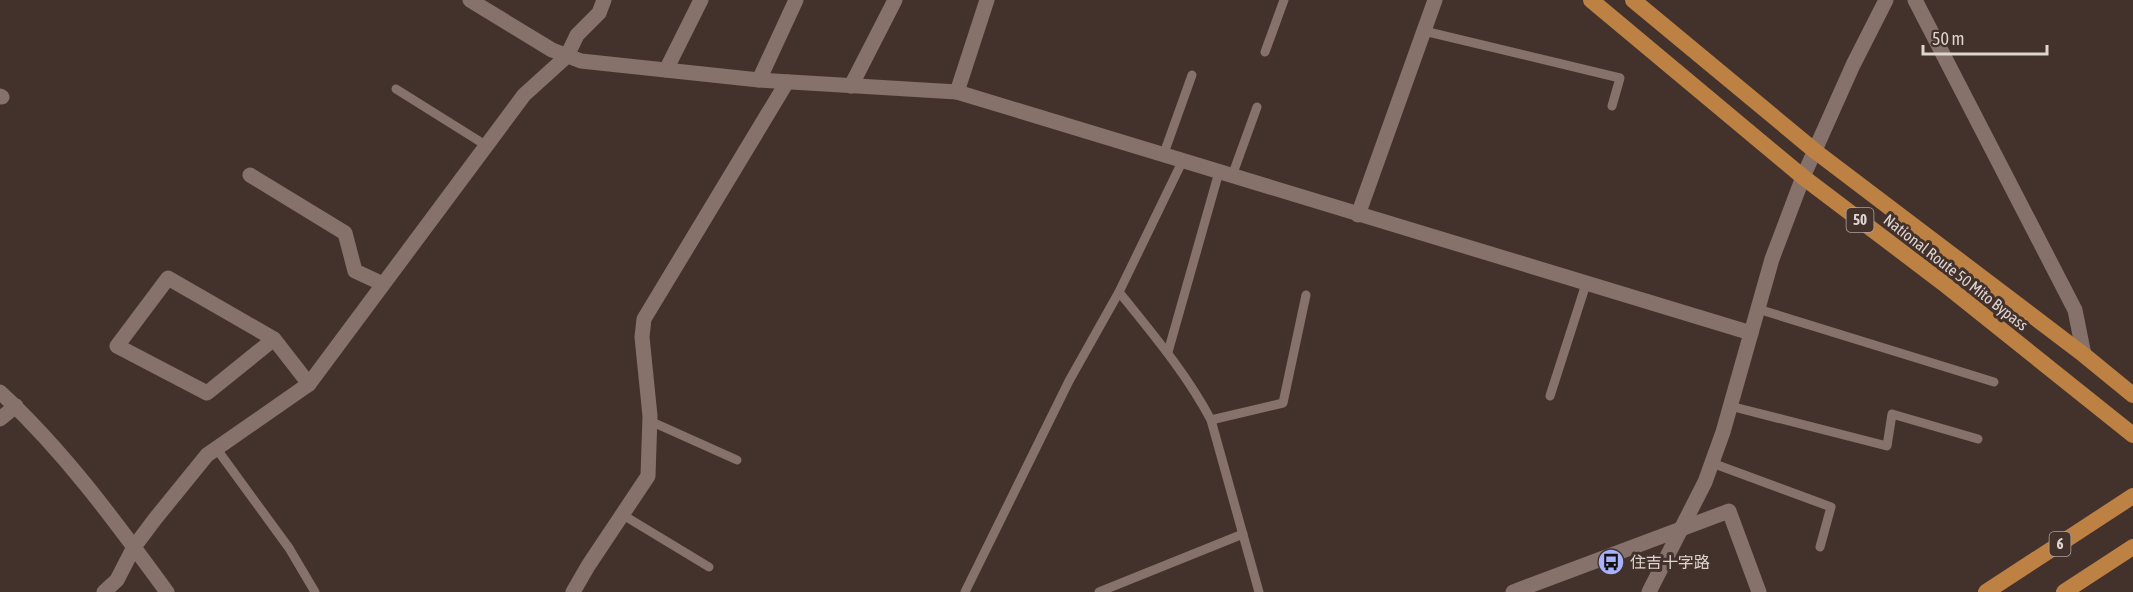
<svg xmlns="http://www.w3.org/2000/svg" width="2133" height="592" font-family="'Asap Condensed','Noto Sans JP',sans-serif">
  <rect width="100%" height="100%" fill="#43322c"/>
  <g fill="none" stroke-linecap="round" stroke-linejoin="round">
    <!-- service -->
    <g stroke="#86726b" stroke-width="9">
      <path d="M1424,31l196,47 -8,28"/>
      <path d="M1265,52l19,-52"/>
      <path d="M396,89l91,57"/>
      <path d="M1163,156l29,-81"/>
      <path d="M1232,176l25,-69"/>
      <path d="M1119,292c33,41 67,81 92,128l48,172"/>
      <path d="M1758,309l236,73"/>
      <path d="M1168,352l51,-180"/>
      <path d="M1550,396l36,-112"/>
      <path d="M1730,406l157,40 5,-32 86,25"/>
      <path d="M1211,420l72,-17 23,-108"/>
      <path d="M650,421l87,39"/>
      <path d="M216,448l73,100 26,44"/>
      <path d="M1712,463l119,44 -11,40"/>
      <path d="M623,515l86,52"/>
      <path d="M965,592l104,-211 50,-89 63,-130"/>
      <path d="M1099,592l144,-58"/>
    </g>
    <!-- minor -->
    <g stroke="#86726b" stroke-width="15">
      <path d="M470,0l82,50 29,11 178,19 198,12 794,241"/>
      <path d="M1915,0l160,310 9,45"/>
      <path d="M666,70l35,-70"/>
      <path d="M759,80l37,-80"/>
      <path d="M851,86l44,-86"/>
      <path d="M957,92l30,-92"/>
      <path d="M0,96l2,1"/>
      <path d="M250,175l95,58 10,38 28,13"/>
      <path d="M1358,215l77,-215"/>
      <path d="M274,339l-67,54 -90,-47 51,-68 106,61 35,45"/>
      <path d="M0,392c64,59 115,129 167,200"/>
      <path d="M0,419l16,-13"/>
      <path d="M104,592l13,-12 17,-33 21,-28 52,-64 102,-71 215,-289 43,-39 10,-21 22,-22 5,-13"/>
      <path d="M573,592l15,-26 60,-90 2,-60 -8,-79 2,-18 143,-237"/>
      <path d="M1513,592l216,-81 30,81"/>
    </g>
    <!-- tertiary -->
    <path stroke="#86726b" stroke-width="15" d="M1649,592l56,-110 18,-50 49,-173 31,-82 50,-112 33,-65"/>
    <!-- trunk -->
    <g stroke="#bd8143" stroke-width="16">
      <path d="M1591,0l212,177 140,106 190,152"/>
      <path d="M1633,0l182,151 269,204 49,40"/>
      <path d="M1986,592l147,-96"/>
      <path d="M2064,592l69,-45"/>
    </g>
  </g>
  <!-- icons -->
  <defs>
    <symbol id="bus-disc" viewBox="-11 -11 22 22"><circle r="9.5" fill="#a9b0fc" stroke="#43322c"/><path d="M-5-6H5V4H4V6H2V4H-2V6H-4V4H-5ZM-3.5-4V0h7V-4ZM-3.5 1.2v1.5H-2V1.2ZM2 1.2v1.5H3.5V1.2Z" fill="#111"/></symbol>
  </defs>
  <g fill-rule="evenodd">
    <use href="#bus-disc" x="1596" y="547" width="30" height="30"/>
  </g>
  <g text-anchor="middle" stroke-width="6" stroke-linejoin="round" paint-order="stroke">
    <!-- shield labels -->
    <g fill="#43322c" stroke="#b0a39f" stroke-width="1.5">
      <rect x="1846.5" y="208" width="27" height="24" rx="4.5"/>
      <rect x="2049.5" y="532" width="21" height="24" rx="4.5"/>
    </g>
    <g font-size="15" font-weight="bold" fill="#ded4d0">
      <text x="1860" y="225">50</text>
      <text x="2060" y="549">6</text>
    </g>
    <!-- street labels -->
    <g font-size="16" fill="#ded4d0" stroke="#43322c">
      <text transform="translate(1956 272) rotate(38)" y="6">National Route 50 Mito Bypass</text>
    </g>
    <!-- poi labels -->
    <g font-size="16" fill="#ded4d0" stroke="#43322c" text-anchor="start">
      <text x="1630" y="568">住吉十字路</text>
    </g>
  </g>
  <!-- scale -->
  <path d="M1923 45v9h124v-9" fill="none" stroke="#ded4d0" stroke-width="3"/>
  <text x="1932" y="45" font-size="18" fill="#ded4d0" stroke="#43322c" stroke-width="4.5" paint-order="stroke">50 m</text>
</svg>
